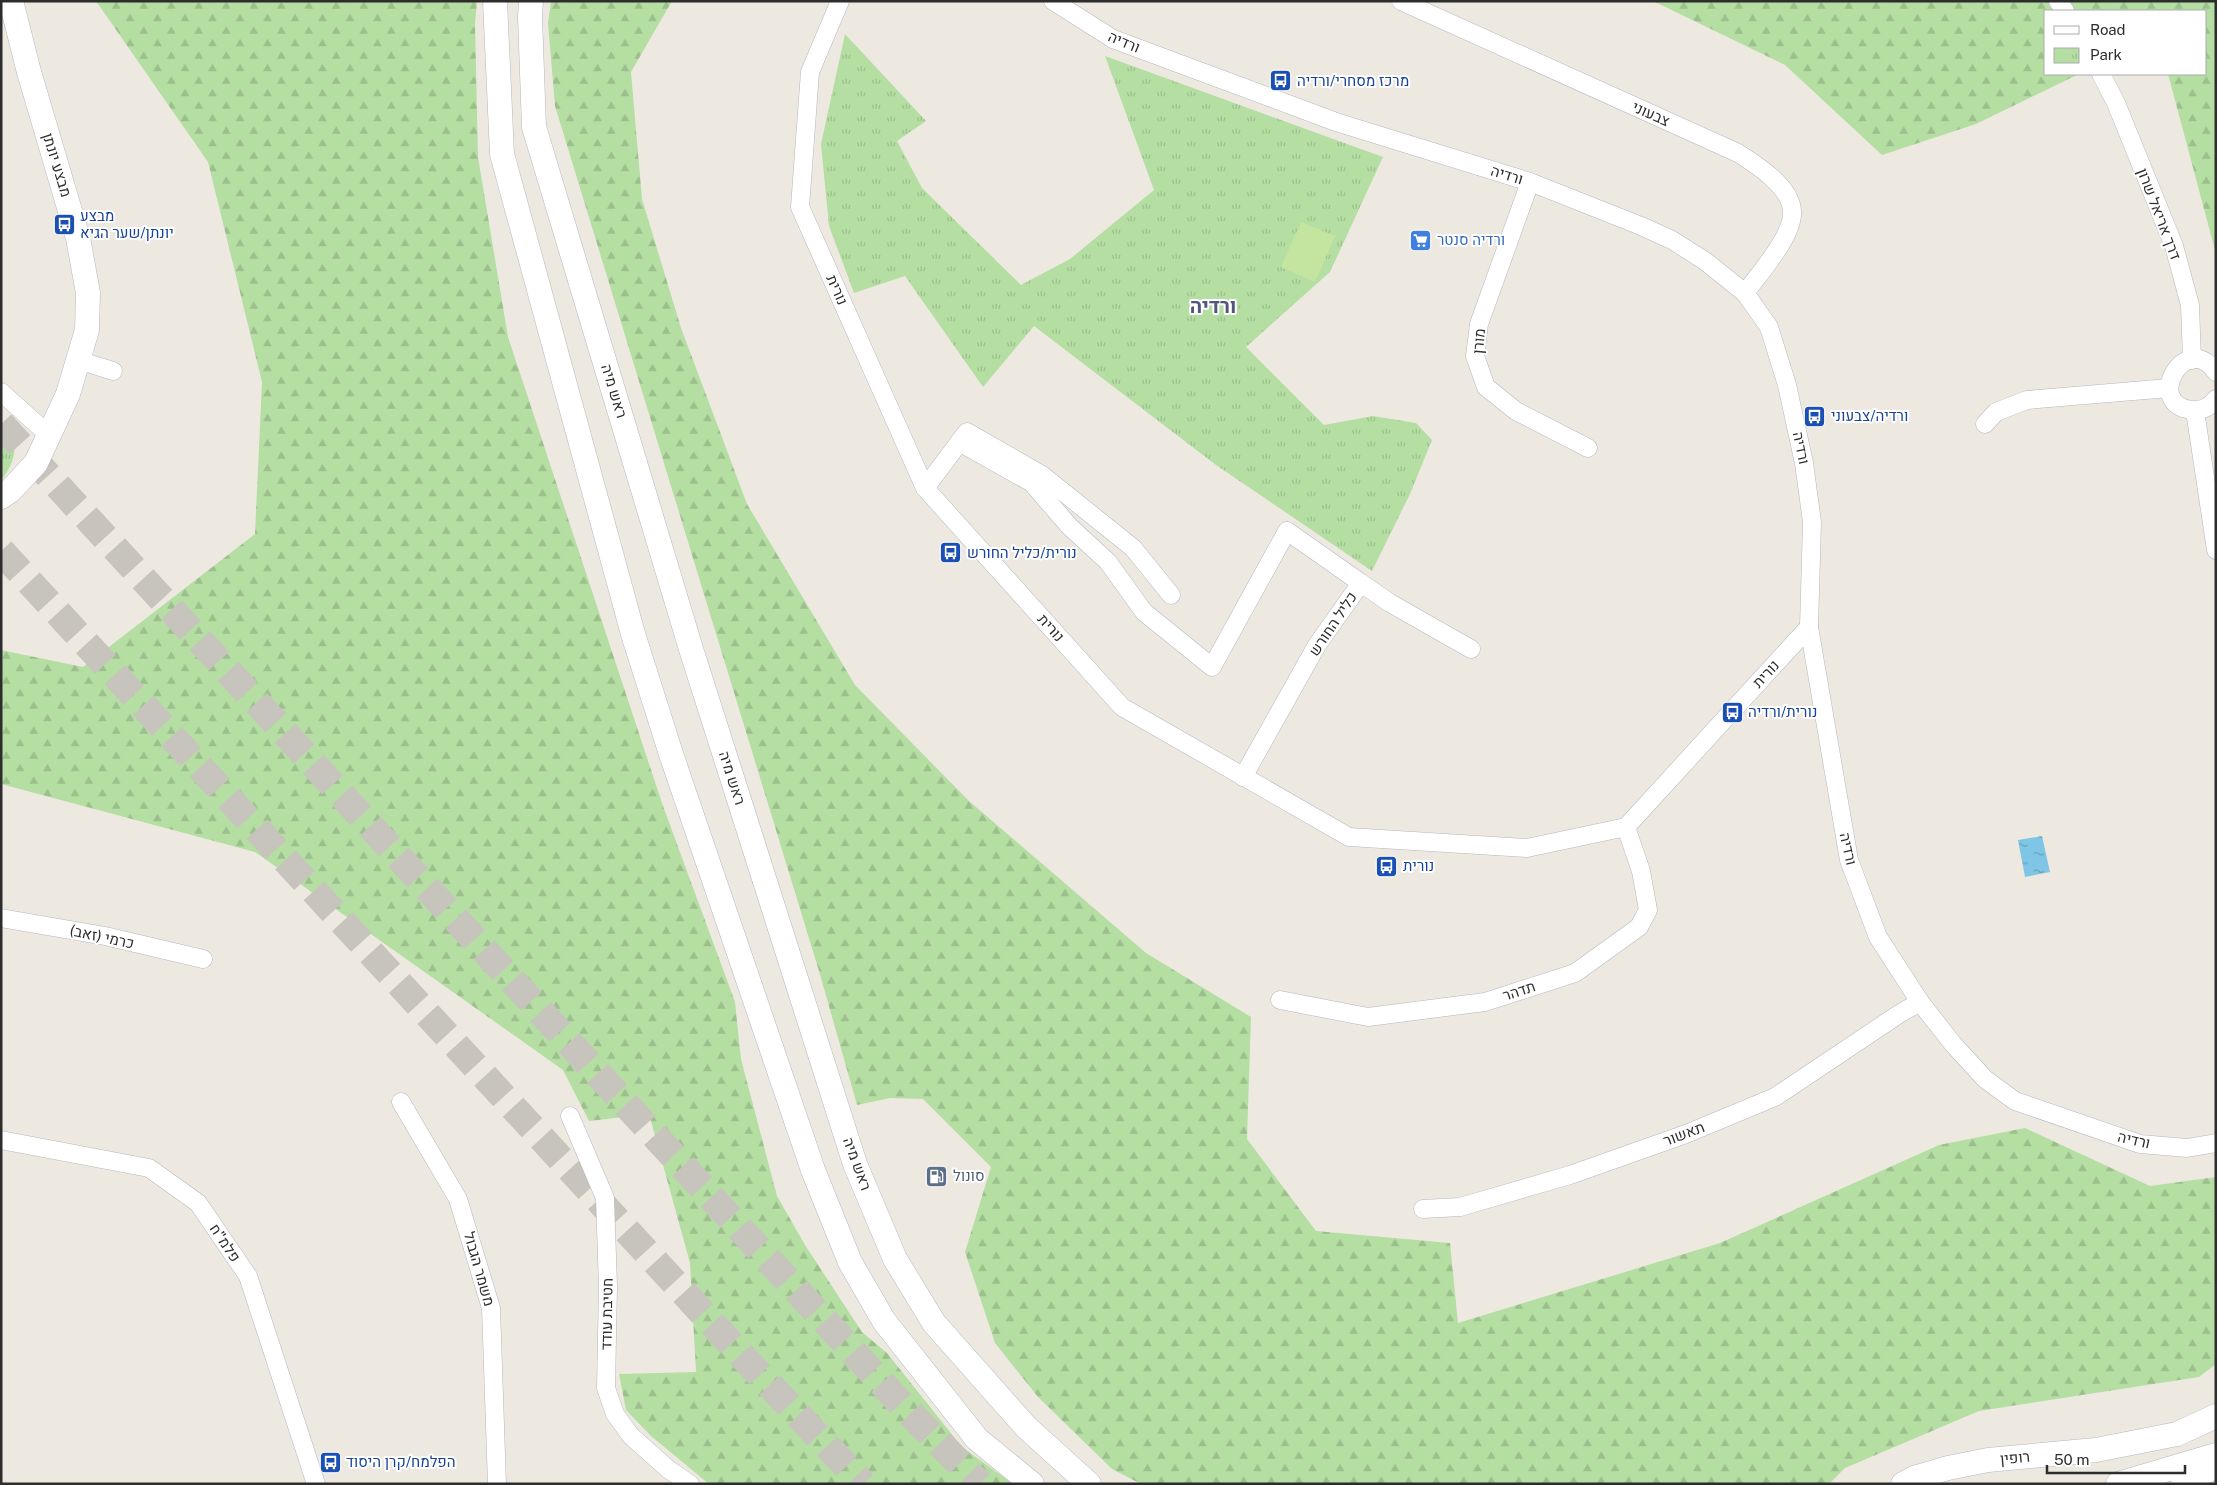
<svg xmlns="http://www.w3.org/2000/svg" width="2217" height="1485" font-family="'Public Sans',Heebo,sans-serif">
  <defs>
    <pattern id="forest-firs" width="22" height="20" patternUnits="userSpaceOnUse" patternTransform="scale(1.25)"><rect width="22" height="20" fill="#b5dea3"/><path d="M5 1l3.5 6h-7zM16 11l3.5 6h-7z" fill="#9cbf8d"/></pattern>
    <pattern id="park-tufts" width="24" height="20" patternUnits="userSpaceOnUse" patternTransform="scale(1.25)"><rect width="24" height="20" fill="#b5dea3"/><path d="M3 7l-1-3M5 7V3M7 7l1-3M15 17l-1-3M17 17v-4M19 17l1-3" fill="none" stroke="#9cbf8d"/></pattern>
    <pattern id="water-ripples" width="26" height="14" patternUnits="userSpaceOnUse" patternTransform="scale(1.25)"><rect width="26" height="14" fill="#7fc5e5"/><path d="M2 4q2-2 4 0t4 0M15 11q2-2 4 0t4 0" fill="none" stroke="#68a0ba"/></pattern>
  </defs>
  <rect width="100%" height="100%" fill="#ede9e1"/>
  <!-- forest -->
  <g fill="url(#forest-firs)">
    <path d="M96,1h381l-2,23 3,133 30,180 155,469 72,196 6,57 36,137 28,49 57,87 25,21 75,94 51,37h-304l-58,-48 -25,-26 -7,-36 77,-2 -6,-109 -41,-149 -60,7 -26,-51 -308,-218 -254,-68v-134l82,17 172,-133 7,-152 -54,-220z"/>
    <path d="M551,1h121l-41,71 11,127 39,129 66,176 108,181 114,116 177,152 105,64 -4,122 69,92 134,12 8,80 262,-80 219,-98 86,-17 125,58 66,-9v187l-17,13 -220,34 -134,57 -16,16h-688l-29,-15 -74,-72 -43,-54 -30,-91 26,-85 -68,-68 -33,-1 -33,7 -38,-134 -264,-865 -7,-83z"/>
    <path d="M1653,1h563v253l-48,-180h38v-63h-160v63h33l-103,50 -94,31 -97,-90z"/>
  </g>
  <!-- park -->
  <g fill="url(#park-tufts)">
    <path d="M845,34l81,87 -29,20 25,47 99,97 49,-26 84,-69 -49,-134 278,101 -53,115 -84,75 78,78 49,-9 43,7 16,17 -22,54 -38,77 -156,-106 -182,-139 -51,61 -78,-111 -51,17 -25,-67 -8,-82z"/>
    <path d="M14,425c1,26 3,34 -13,56v-47z"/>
  </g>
  <!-- pitch -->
  <path fill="#c4e5a0" d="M1301,222l34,14 -20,46 -34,-15z"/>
  <!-- water -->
  <path fill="url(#water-ripples)" d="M2042,836l8,36 -25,5 -7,-37z"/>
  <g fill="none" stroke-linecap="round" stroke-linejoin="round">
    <!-- highway-tunnel -->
    <g stroke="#c7c3bd" stroke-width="28" stroke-dasharray="28 14" stroke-linecap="butt">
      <path d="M1,424l902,982 77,78"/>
      <path d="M1,551l743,807 119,126"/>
    </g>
    <defs>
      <g id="street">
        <path d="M840,1l-30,71 -10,135 125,281 197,219 227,130 178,11 99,-21 183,-200"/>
        <path d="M1053,1l60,38 223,83 194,60 111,44 31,14 33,21 40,32 24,34 18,58 17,78 8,59 -3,105 40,233 29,77 42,65 33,42 32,35 30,22 125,43 47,4 29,-5"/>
        <path d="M1401,1l337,152c19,12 53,34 54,58 2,24 -33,63 -47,82"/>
        <path d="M2058,1l7,10"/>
        <path d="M2101,74l15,29 58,143 16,59 2,55"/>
        <path d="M1530,182l-51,142 -4,32 11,31 30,24 72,37"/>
        <path d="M78,360l35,11"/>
        <path d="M2216,372c-31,-43 -73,33 -24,38 10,1 18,-3 24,-11"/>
        <path d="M1,392l49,44"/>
        <path d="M2195,411l21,139"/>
        <path d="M1985,424l11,-12 31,-12 142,-12"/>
        <path d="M959,442l73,41 37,43 39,36 36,50 68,55 75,-136 74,52"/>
        <path d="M925,488l42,-56 75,43 91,73 38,47"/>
        <path d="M1243,777l74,-132 44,-62 29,20 81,46"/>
        <path d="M1,918l104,18 98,23"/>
        <path d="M1280,1000l88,17 117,-15 90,-29 64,-46 9,-17 -7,-39 -15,-44"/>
        <path d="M401,1102l57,97 33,109 6,176"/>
        <path d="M570,1116l35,82 3,88 -2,102 9,26 16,22 37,33 22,15"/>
        <path d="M1,1140l148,28 49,35 50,73 68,208"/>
        <path d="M1423,1209l37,-2 110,-32 116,-41 89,-37 124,-83 21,-12"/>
      </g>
      <g id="secondary">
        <path d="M495,1l7,153 131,480 39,123 141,413 37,92 34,59 93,118 55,45"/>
        <path d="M531,1l-1,16 4,110 157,522 164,515 40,95 39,64 92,104 63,57"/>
        <path d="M1,497l9,-6 26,-28 32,-69 19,-64 1,-37 -10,-55 -49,-166 -18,-71"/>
        <path d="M1903,1484l11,-6 34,-10 40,-8 108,-10 81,-16 39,-18"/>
        <path d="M2118,1484l98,-29"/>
        <path d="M2183,1484l33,-18"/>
      </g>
    </defs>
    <!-- street casing -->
    <use href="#street" stroke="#b5b7bf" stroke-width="19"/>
    <!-- secondary casing -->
    <use href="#secondary" stroke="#b5b7bf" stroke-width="25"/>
    <!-- street -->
    <use href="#street" stroke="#fff" stroke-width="18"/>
    <!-- secondary -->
    <use href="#secondary" stroke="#fff" stroke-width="24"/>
  </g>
  <!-- icons -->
  <defs>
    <symbol id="bus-square" viewBox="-11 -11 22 22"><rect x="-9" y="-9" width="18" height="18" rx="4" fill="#1a4fb4" stroke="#fff"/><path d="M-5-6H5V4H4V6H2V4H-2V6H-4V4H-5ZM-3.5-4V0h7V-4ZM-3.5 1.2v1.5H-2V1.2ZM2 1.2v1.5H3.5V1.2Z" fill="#fff"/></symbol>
    <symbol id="supermarket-square" viewBox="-11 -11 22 22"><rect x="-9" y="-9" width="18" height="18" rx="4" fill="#3f7fe0" stroke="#fff"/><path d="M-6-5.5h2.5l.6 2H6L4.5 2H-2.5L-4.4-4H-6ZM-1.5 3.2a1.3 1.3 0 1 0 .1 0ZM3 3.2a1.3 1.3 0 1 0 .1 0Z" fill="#fff"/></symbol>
    <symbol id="fuel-square" viewBox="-11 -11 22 22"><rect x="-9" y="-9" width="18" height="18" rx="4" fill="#5c6f8a" stroke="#fff"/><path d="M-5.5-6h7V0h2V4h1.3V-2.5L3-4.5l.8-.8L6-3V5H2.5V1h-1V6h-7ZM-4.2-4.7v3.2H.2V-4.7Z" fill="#fff"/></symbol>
  </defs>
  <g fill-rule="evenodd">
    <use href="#bus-square" x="1268" y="68" width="25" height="25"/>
    <use href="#bus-square" x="52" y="212" width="25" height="25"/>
    <use href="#supermarket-square" x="1408" y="228" width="25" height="25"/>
    <use href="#bus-square" x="1802" y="404" width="25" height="25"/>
    <use href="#bus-square" x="938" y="540" width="25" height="25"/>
    <use href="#bus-square" x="1720" y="700" width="25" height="25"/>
    <use href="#bus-square" x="1374" y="854" width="25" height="25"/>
    <use href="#fuel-square" x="924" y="1164" width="25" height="25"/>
    <use href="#bus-square" x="318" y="1450" width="25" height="25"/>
  </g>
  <g text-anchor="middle" stroke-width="4" stroke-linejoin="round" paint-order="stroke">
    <!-- street labels -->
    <g font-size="15" fill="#2d2d2d" stroke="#fff">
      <text transform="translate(1124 42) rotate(23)" y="5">ורדיה</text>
      <text transform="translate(1651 114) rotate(24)" y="5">צבעוני</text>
      <text transform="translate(57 165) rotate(73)" y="5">מבצע יונתן</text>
      <text transform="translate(1507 175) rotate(17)" y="5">ורדיה</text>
      <text transform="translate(2159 214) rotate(69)" y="5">דרך אריאל שרון</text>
      <text transform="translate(837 290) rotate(66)" y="5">נורית</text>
      <text transform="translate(1479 341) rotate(-85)" y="5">מורן</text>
      <text transform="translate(614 391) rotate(73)" y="5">ראש מיה</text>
      <text transform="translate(1801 448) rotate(78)" y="5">ורדיה</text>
      <text transform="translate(1333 624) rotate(-56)" y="5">כליל החורש</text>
      <text transform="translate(1051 628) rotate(48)" y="5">נורית</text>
      <text transform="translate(1766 674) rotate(-47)" y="5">נורית</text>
      <text transform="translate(732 778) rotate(72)" y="5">ראש מיה</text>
      <text transform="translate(1848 849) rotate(77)" y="5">ורדיה</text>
      <text transform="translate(102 937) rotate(12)" y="5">כרמי (זאב)</text>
      <text transform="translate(1519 991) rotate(-18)" y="5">תדהר</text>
      <text transform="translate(1684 1134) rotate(-21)" y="5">תאשור</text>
      <text transform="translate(2134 1140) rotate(13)" y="5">ורדיה</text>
      <text transform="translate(857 1164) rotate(70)" y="5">ראש מיה</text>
      <text transform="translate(225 1243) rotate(56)" y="5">פלמ"ח</text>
      <text transform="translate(479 1269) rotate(74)" y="5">משמר הגבול</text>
      <text transform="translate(607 1314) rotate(-89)" y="5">חטיבת עודד</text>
      <text transform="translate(2015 1458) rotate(-5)" y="5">רופין</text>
    </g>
    <!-- transit labels -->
    <g font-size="15" fill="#164399" stroke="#fff" text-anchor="start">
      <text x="1297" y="86">מרכז מסחרי/ורדיה</text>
      <text x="80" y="221">מבצע<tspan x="80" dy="17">יונתן/שער הגיא</tspan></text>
      <text x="1831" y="421">ורדיה/צבעוני</text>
      <text x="967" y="558">נורית/כליל החורש</text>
      <text x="1748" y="717">נורית/ורדיה</text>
      <text x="1403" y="871">נורית</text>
      <text x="346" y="1467">הפלמח/קרן היסוד</text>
    </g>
    <!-- shop labels -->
    <g font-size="15" fill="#366cbe" stroke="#fff" text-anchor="start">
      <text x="1437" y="245">ורדיה סנטר</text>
    </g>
    <!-- service labels -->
    <g font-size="15" fill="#4e5e75" stroke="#fff" text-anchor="start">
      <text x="953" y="1181">סונול</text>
    </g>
    <!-- district labels -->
    <g font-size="20" font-weight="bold" fill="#51567b" stroke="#fff">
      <text x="1213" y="313">ורדיה</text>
    </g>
  </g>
  <!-- border -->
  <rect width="2217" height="1485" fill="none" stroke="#2d2d2d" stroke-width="5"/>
  <!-- legend -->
  <rect x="2044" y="10" width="162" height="65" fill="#ffffff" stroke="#ababab"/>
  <rect x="2054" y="26" width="25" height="8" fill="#ffffff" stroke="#ababab"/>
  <text x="2090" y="35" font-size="15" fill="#2d2d2d">Road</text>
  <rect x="2054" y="48" width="25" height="15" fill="url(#park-tufts)" stroke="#ababab"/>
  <text x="2090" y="60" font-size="15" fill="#2d2d2d">Park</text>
  <!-- scale -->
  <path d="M2047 1465v8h138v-8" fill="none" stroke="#2d2d2d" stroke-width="2.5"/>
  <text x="2054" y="1465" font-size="15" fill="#2d2d2d" stroke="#ffffff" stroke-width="4" paint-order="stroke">50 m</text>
</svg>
